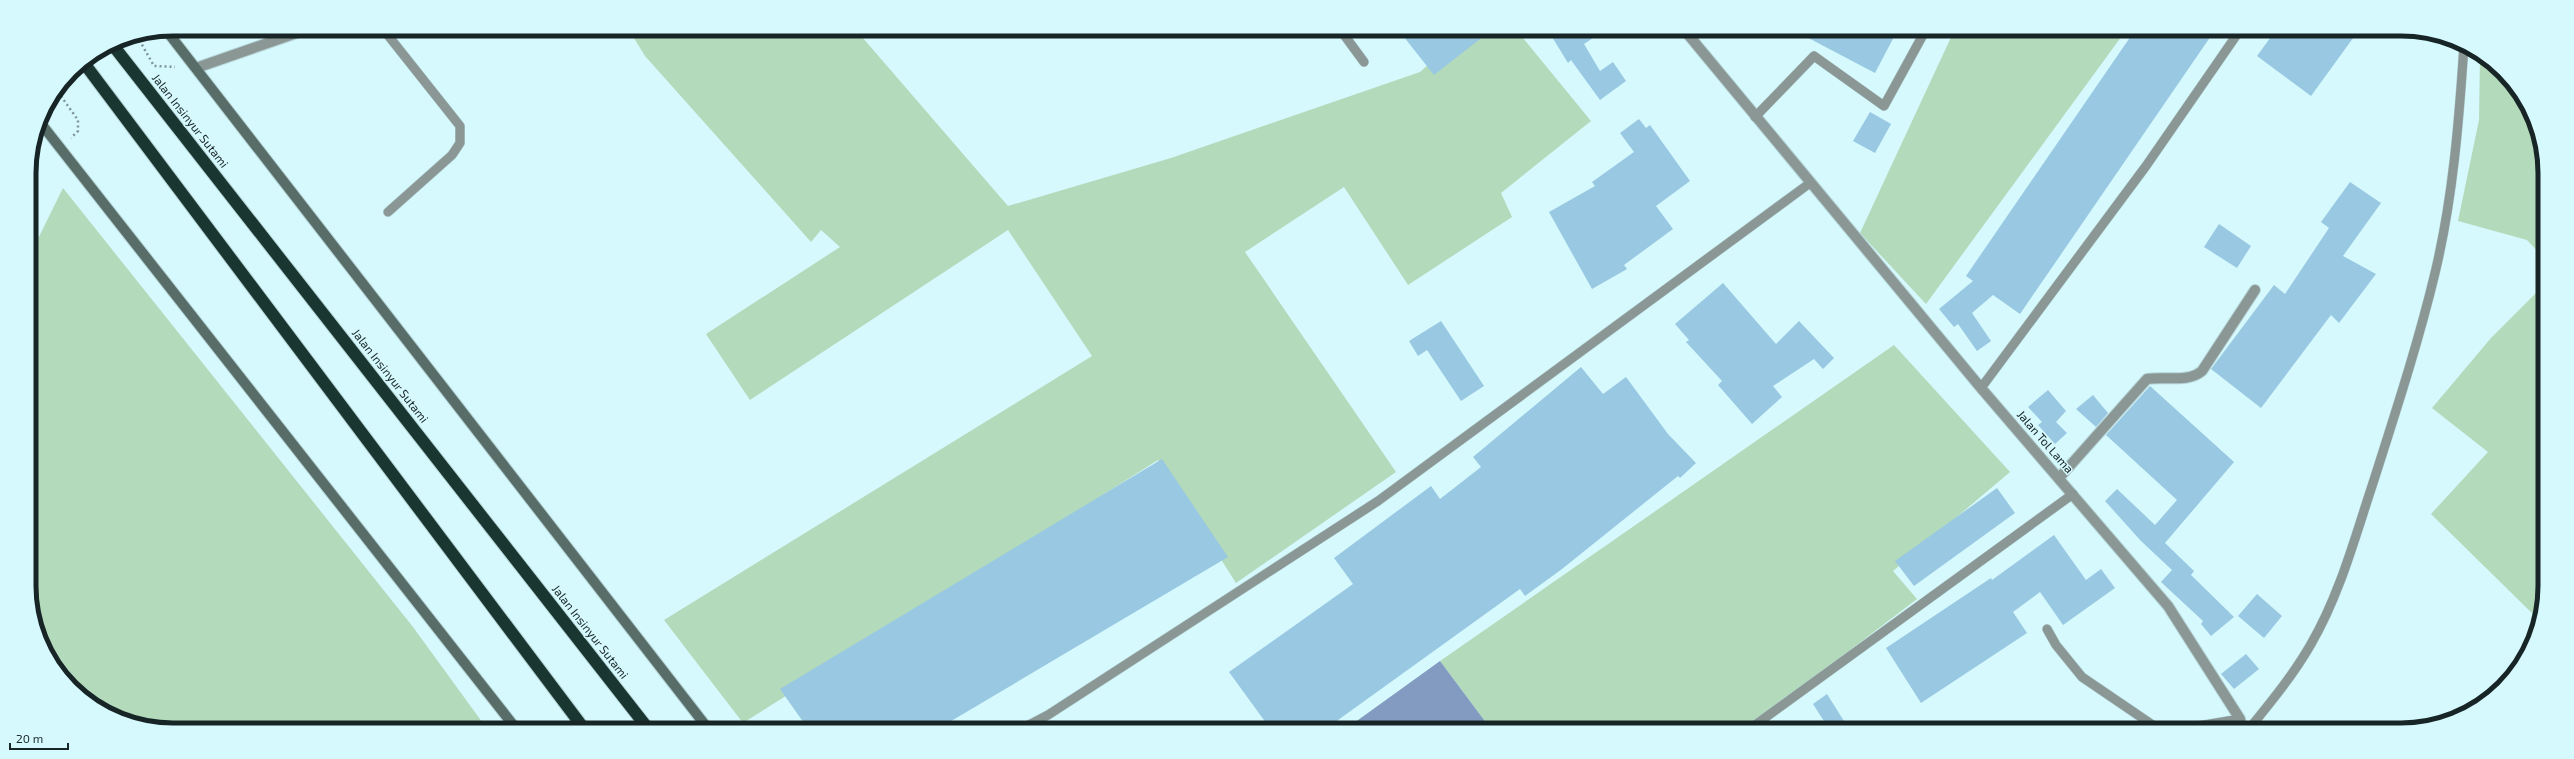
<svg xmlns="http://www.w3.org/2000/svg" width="2574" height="759" font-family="'Exo 2',sans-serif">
  <rect width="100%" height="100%" fill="#d6f9fd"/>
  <!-- green -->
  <g fill="#b3dabb">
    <path d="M629,30h227l152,176 163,-48 249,-86 45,-40h53l73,89 -90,72 11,24 -104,68 -64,-98 -99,65 151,220 -160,111 -78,-123 -415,263 -79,-103 428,-264 -84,-126 -258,170 -44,-66 134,-87 -19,-17 -10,12 -166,-186z"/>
    <path d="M1953,33h171l-198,271 -66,-71z"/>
    <path d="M2480,57l8,4 21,17 33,67v111l-15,-16 -69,-19 21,-101z"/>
    <path d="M63,188l350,439 72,99 -349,-1 -65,-37 -27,-38 -12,-36 -2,-359z"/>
    <path d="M2542,287l-2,336 -1,1v-4l-108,-106 57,-62 -56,-44 59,-70z"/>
    <path d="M1894,345l116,127 -117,99 24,28 -169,129h-258l-50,-67z"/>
  </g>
  <!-- water -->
  <path fill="#839bc0" d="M1440,661l50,67h-143z"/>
  <!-- building -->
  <g fill="#99c8e2">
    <path d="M1400,32h89l-55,43z"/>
    <path d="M1549,32h53l-18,12 16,27 13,-9 13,19 -26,19 -29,-40 -3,3z"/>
    <path d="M1797,32l99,1 -21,40z"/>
    <path d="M2133,33h80l-193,281 -27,-19 -21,18 19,28 -14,10 -19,-27 -4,3 -15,-18 34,-28 -7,-5z"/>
    <path d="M2273,34h83l-45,62 -54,-40z"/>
    <path d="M1870,112l21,12 -16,29 -22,-12z"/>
    <path d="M1639,119l7,9 4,-3 40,56 -34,25 17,23 -49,36 3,4 -35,20 -43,-77 46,-26 -3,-4 42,-30 -14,-19z"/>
    <path d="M2350,182l31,21 -38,53 33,18 -37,49 -8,-8 -70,93 -50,-39 63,-84 11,9 44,-66 -8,-6z"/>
    <path d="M2219,224l32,22 -14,22 -33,-21z"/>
    <path d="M1723,283l53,61 23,-23 35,37 -11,11 -9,-10 -41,27 9,11 -30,27 -34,-39 4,-4 -36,-39 3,-2 -14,-16z"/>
    <path d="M1441,321l43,65 -23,15 -34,-51 -9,6 -9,-15z"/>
    <path d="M1581,367l22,27 23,-17 42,57 28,29 -16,15 -2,-2 -116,93 -37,27 -5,-7 -193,139 -58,-1 -40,-55 124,-88 -19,-26 97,-72 9,13 41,-32 -8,-10z"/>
    <path d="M2150,386l84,76 -69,81 29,28 -3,4 43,42 -23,19 -10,-12 2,-3 -42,-39 11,-12 -31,-29 -36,-40 12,-12 38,36 22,-25 -71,-65z"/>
    <path d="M2048,390l18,21 -10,11 11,11 -12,11 -17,-19 4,-3 -14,-15z"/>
    <path d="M2093,395l15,18 -12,14 -20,-18z"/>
    <path d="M1162,459l66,98 -287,170 -135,-1 -26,-37z"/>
    <path d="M1997,488l18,25 -101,73 -19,-25z"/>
    <path d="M2054,535l32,45 15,-11 14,19 -52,37 -23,-33 -27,20 14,21 -106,70 -35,-55 105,-70 1,2z"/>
    <path d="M2257,594l25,22 -18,22 -26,-22z"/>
    <path d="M2246,654l13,15 -25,20 -13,-15z"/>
    <path d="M1827,694l22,35h-20l-16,-25z"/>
  </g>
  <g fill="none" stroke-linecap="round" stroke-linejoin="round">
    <defs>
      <g id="lane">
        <path d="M383,29l77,97v17l-8,12 -64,57"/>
        <path d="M1342,32l22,30"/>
        <path d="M1755,117l59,-61 70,50 40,-73"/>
        <path d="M1981,388l165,-222 92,-133"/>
        <path d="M2047,629l9,16 26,32 75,51h29l54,-9"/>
        <path d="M1025,727l23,-12 330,-214 432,-318"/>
        <path d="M1751,728l322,-234"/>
        <path d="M2249,729c22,-27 45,-55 62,-85 29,-50 44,-107 62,-161 22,-69 45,-139 62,-210 18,-75 24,-152 29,-228"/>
      </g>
      <g id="street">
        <path d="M1686,32l295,356 187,218 72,113 2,10"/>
        <path d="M196,68l112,-39"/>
        <path d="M2059,478l88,-99c17,-3 41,4 55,-8l53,-81"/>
      </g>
      <g id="secondary">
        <path d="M166,30l540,696"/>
        <path d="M39,121l475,605"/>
      </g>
      <g id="highway">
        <path d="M112,44l534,682"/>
        <path d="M84,63l498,663"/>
      </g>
    </defs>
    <!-- lane casing -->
    <use href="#lane" stroke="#b4d3d6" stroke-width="10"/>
    <!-- street casing -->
    <use href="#street" stroke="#b4d3d6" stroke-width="12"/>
    <!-- secondary casing -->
    <use href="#secondary" stroke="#b4d3d6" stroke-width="12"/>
    <!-- highway casing -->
    <use href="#highway" stroke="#b4d3d6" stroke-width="14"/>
    <!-- path -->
    <g stroke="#7d9598" stroke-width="2.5" stroke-dasharray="2 3" stroke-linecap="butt">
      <path d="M137,36l17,30 21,1"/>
      <path d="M58,92l20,28v11l-7,7"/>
    </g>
    <!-- lane -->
    <use href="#lane" stroke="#8a9794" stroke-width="9"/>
    <!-- street -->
    <use href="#street" stroke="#8a9794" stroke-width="10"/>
    <!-- secondary -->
    <use href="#secondary" stroke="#596d68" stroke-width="10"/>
    <!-- highway -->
    <use href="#highway" stroke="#1a3630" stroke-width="12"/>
  </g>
  <g text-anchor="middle" stroke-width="3" stroke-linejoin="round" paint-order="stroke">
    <!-- street labels -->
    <g font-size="12" fill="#182527" stroke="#d6f9fd">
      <text transform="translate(190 121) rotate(52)" y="4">Jalan Insinyur Sutami</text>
      <text transform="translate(390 376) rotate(52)" y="4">Jalan Insinyur Sutami</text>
      <text transform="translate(2045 442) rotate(49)" y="4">Jalan Tol Lama</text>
      <text transform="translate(590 632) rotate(52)" y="4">Jalan Insinyur Sutami</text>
    </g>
  </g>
  <!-- crop -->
  <path d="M0 0H2574V759H0ZM173 36H2401A137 137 0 0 1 2538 173V586A137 137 0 0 1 2401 723H173A137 137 0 0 1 36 586V173A137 137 0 0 1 173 36Z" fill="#d6f9fd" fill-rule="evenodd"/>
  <path fill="none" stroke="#182527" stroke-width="5" d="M173 36H2401A137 137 0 0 1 2538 173V586A137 137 0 0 1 2401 723H173A137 137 0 0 1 36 586V173A137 137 0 0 1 173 36Z"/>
  <!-- scale -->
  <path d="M10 743v6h58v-6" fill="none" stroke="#182527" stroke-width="2"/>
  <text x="16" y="743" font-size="12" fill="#182527" stroke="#d6f9fd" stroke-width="3" paint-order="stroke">20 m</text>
</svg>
